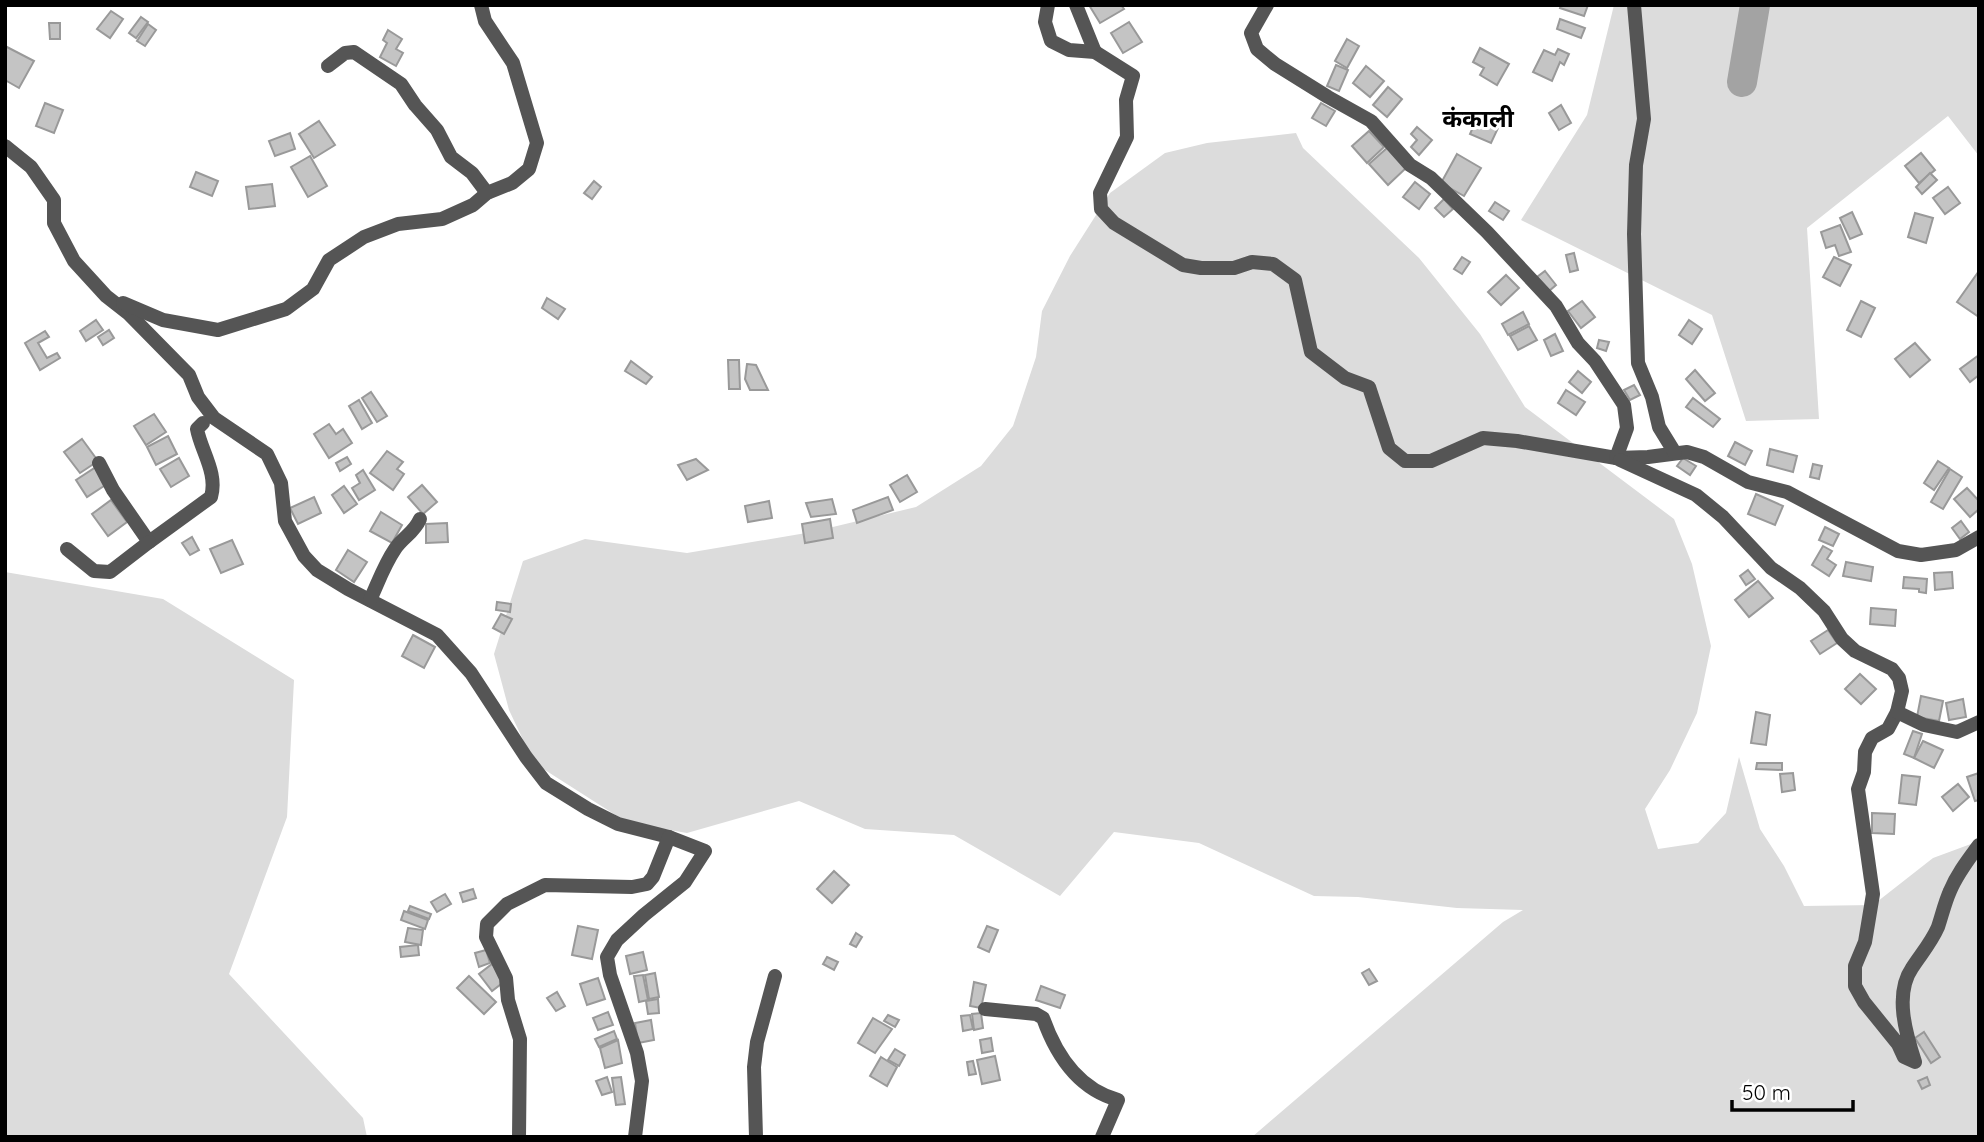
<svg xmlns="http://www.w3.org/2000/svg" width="1984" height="1142" font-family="Quicksand,'Noto Sans Devanagari',sans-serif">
  <rect width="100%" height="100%" fill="#fff"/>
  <!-- green -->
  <g fill="#dcdcdc">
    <path d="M1614,5h365v151l-31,-40 -141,112 12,191 -73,2 -34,-106 -191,-95 66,-105z"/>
    <path d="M1296,133l7,15 116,110 61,76 45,73 149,112 18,45 19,82 -14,67 -27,57 -25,39 13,40 40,-6 28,-30 13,-56 21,72 24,37 20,40 69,-1 60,-47 46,-17v296h-727l251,-215 20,-12 -66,-2 -99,-11 -44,-1 -115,-53 -85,-11 -54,64 -106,-61 -89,-6 -66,-28 -112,32 -59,-10 -94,-60 -25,-53 -15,-56 29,-93 62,-22 102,14 125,-21 104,-25 65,-41 32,-40 23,-69 6,-46 28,-55 40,-63 55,-40 42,-10z"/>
    <path d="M5,572l158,27 131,81 -7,137 -58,157 134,144 4,19h-362z"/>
  </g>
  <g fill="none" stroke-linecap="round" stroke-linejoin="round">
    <!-- river -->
    <path stroke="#a3a3a3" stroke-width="30" d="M1742,82l13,-77"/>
  </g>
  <!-- building -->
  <g fill="#c4c4c4" stroke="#999" stroke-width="2">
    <path d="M1089,5h32l3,4 -24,14z"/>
    <path d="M1561,5h27l-4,11 -24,-8z"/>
    <path d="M111,11l12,8 -13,19 -13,-9z"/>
    <path d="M141,17l7,5 -12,16 -7,-5z"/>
    <path d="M1560,19l25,9 -4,10 -24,-9z"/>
    <path d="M1129,22l13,20 -19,11 -12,-20z"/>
    <path d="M49,23h11v16h-10z"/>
    <path d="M148,24l8,6 -11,16 -8,-5z"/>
    <path d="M388,30l14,9 -6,10 7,4 -7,13 -16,-9 7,-14 -4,-3z"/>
    <path d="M1347,39l12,7 -12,22 -12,-7z"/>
    <path d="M5,46l29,15 -15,27 -14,-8z"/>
    <path d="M1480,48l29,16 -12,21 -17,-10 4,-7 -11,-6z"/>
    <path d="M1558,49l11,5 -5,11 -4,-3 -8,19 -19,-9 11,-22 11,5z"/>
    <path d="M1336,65l12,5 -9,21 -12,-5z"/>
    <path d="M1366,66l18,15 -14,16 -17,-14z"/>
    <path d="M1388,87l14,12 -15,18 -14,-12z"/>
    <path d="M45,103l18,7 -9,23 -18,-7z"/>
    <path d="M1321,103l14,8 -9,15 -14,-8z"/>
    <path d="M1561,105l10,18 -12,7 -10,-17z"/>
    <path d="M1477,118l21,10 -7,15 -21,-9z"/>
    <path d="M319,121l16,24 -21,13 -15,-24z"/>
    <path d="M1417,127l15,13 -13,15 -8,-8 6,-7 -6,-6z"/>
    <path d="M1369,131l15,16 -17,16 -15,-17z"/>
    <path d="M290,133l5,16 -20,7 -6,-15z"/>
    <path d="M1387,148l19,20 -18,17 -19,-21z"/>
    <path d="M1921,153l14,17 -16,13 -14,-17z"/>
    <path d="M1457,154l24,14 -17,28 -23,-13z"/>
    <path d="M310,156l17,30 -19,11 -17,-30z"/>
    <path d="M196,172l22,9 -6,15 -22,-9z"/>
    <path d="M1930,173l7,7 -15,14 -6,-7z"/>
    <path d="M594,181l7,6 -9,12 -8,-6z"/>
    <path d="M1415,182l15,12 -11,15 -16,-12z"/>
    <path d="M272,184l3,22 -26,3 -3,-22z"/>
    <path d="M1948,187l12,16 -15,11 -12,-16z"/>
    <path d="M1444,199l9,10 -9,8 -9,-9z"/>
    <path d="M1495,202l14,9 -6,9 -14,-9z"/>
    <path d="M1852,212l10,22 -12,5 -10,-21z"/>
    <path d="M1915,213l18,5 -7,25 -18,-6z"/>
    <path d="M1840,225l11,27 -12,4 -4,-11 -9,3 -5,-16z"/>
    <path d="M1574,253l4,17 -8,2 -4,-17z"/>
    <path d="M1462,257l8,5 -8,12 -8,-5z"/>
    <path d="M1834,257l17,8 -11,21 -17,-9z"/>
    <path d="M1545,271l11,14 -7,6 -12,-14z"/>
    <path d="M1979,271v46l-22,-15z"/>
    <path d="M1506,275l13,13 -18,17 -13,-13z"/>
    <path d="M547,298l18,11 -7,10 -16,-11z"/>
    <path d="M1582,301l13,16 -14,11 -13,-17z"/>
    <path d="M1861,301l14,7 -14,29 -14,-7z"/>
    <path d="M1523,312l6,12 -21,11 -6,-11z"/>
    <path d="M96,320l7,10 -17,11 -6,-10z"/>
    <path d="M1689,320l13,9 -10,15 -13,-9z"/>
    <path d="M1529,326l8,14 -19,10 -8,-14z"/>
    <path d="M109,330l5,8 -11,7 -5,-8z"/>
    <path d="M45,331l4,6 -11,6 9,15 10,-5 3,5 -20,12 -15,-27z"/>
    <path d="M1555,334l8,17 -12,5 -7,-16z"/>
    <path d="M1599,340l10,2 -3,9 -9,-3z"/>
    <path d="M1915,343l15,17 -20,17 -15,-18z"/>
    <path d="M1979,355v20l-9,7 -10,-13z"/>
    <path d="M728,360h11l1,29h-11z"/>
    <path d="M631,361l21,16 -6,7 -21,-13z"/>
    <path d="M747,364l9,1 12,25h-18l-5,-11z"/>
    <path d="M1695,370l20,23 -10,8 -19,-22z"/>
    <path d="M1578,371l13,11 -9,11 -13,-11z"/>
    <path d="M1634,385l6,10 -10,5 -6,-10z"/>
    <path d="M1566,390l19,12 -9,13 -18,-12z"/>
    <path d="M371,392l16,24 -10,6 -15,-24z"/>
    <path d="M1693,398l27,21 -7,8 -27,-20z"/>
    <path d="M359,400l13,23 -10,6 -13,-23z"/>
    <path d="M154,414l12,18 -20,13 -12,-19z"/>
    <path d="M329,424l7,10 7,-5 9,14 -23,15 -15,-24z"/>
    <path d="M168,436l9,18 -21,11 -9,-18z"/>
    <path d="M82,439l16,22 -18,12 -16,-21z"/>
    <path d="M1735,442l17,9 -7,14 -17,-9z"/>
    <path d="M1770,449l27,7 -4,16 -26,-7z"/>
    <path d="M387,451l16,11 -6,7 7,5 -11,16 -23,-17z"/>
    <path d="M347,457l4,7 -11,7 -4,-8z"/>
    <path d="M179,458l10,18 -18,11 -11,-18z"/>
    <path d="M1683,458l13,8 -6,9 -13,-9z"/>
    <path d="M696,459l12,11 -21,10 -9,-15z"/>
    <path d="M1938,461l11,7 -15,22 -10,-7z"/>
    <path d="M1813,464l9,2 -3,13 -9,-2z"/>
    <path d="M96,467l11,17 -20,13 -11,-17z"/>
    <path d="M1950,469l12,8 -19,32 -12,-7z"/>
    <path d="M363,470l12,20 -16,10 -7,-12 8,-5 -4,-8z"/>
    <path d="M907,475l10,17 -17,10 -10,-17z"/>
    <path d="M422,485l15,17 -14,12 -15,-17z"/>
    <path d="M344,486l13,18 -13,9 -12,-18z"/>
    <path d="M1967,488l12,13v8l-9,8 -16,-18z"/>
    <path d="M1756,494l27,12 -8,19 -27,-11z"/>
    <path d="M314,497l7,16 -23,11 -8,-16z"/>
    <path d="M888,497l5,13 -36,13 -4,-13z"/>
    <path d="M832,499l4,15 -25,3 -5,-14z"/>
    <path d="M111,500l16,22 -19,14 -16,-22z"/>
    <path d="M769,501l3,17 -24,4 -3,-16z"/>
    <path d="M381,512l21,13 -10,18 -22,-12z"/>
    <path d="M830,519l3,19 -28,5 -3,-19z"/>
    <path d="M1961,521l8,11 -9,7 -8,-11z"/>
    <path d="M447,523l1,19 -22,1v-19z"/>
    <path d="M1825,527l14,7 -6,12 -14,-6z"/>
    <path d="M192,537l7,13 -9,5 -8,-12z"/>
    <path d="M232,540l11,24 -22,9 -11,-24z"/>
    <path d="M1823,546l9,5 -5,8 9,6 -7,11 -17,-11z"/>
    <path d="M348,550l19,12 -13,20 -18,-12z"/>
    <path d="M1846,562l27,5 -2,14 -28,-5z"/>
    <path d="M1748,570l7,9 -9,6 -6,-9z"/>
    <path d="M1952,572l1,16 -18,2 -1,-17z"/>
    <path d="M1904,577l23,2 -1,14 -7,-1v-3l-16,-1z"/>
    <path d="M1758,581l15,17 -24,19 -14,-17z"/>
    <path d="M497,602l14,2 -1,8 -14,-2z"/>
    <path d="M1871,608l25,2 -1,16 -25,-2z"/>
    <path d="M501,614l11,5 -8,15 -11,-6z"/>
    <path d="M1828,630l9,13 -17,11 -9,-13z"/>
    <path d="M413,635l22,12 -11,21 -22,-12z"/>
    <path d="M1860,674l16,15 -15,15 -16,-15z"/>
    <path d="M1921,696l22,5 -4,20 -22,-4z"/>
    <path d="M1963,699l3,18 -17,3 -3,-17z"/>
    <path d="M1756,712l14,3 -4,30 -15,-2z"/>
    <path d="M1913,731l9,3 -8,24 -10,-4z"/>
    <path d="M1923,741l20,9 -9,18 -20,-10z"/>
    <path d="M1757,763h25v7l-26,-1z"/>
    <path d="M1793,773l2,17 -13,2 -2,-18z"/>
    <path d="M1979,773v27l-4,1 -8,-24z"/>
    <path d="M1902,775l18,2 -4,28 -17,-2z"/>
    <path d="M1958,784l11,13 -16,14 -11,-14z"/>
    <path d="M1872,813l23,1 -1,20 -22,-1z"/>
    <path d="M834,871l15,14 -17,18 -15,-14z"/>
    <path d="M473,889l3,9 -13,4 -3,-9z"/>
    <path d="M445,894l6,10 -14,8 -6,-10z"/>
    <path d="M410,906l21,8 -2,5 -21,-8z"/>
    <path d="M404,911l24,9 -3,9 -24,-9z"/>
    <path d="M578,926l20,4 -6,29 -20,-4z"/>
    <path d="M987,926l11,4 -9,22 -11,-5z"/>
    <path d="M408,928l15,2 -2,15 -16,-3z"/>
    <path d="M856,933l6,4 -6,10 -6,-3z"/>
    <path d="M418,945l1,10 -18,2 -1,-10z"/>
    <path d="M486,950l4,13 -11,4 -4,-14z"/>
    <path d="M643,952l4,18 -17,4 -4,-18z"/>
    <path d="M827,957l11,5 -4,8 -11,-6z"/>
    <path d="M492,964l13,17 -13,10 -13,-17z"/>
    <path d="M1369,969l8,12 -8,4 -7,-12z"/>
    <path d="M655,973l4,24 -10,2 -4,-24z"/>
    <path d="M643,975l5,25 -9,2 -5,-26z"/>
    <path d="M469,976l27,26 -12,12 -27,-26z"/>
    <path d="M598,978l7,21 -18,6 -7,-21z"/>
    <path d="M974,982l12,3 -5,23 -11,-2z"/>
    <path d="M1041,986l24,9 -5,13 -24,-8z"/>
    <path d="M557,992l8,14 -9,5 -9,-13z"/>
    <path d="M658,999l1,14 -11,1 -2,-13z"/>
    <path d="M608,1012l5,13 -15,5 -5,-12z"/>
    <path d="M981,1013l2,15 -9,2 -2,-16z"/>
    <path d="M888,1015l11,5 -4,7 -11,-6z"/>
    <path d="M970,1015l3,14 -10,2 -2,-15z"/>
    <path d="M873,1018l19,11 -17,24 -17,-10z"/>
    <path d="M651,1020l3,20 -16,3 -3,-20z"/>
    <path d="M614,1031l3,8 -18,8 -4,-8z"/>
    <path d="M1924,1032l16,25 -9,6 -16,-25z"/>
    <path d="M991,1038l2,13 -11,2 -2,-13z"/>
    <path d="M618,1040l4,23 -17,5 -5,-20z"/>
    <path d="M895,1049l10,6 -6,11 -11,-6z"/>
    <path d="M995,1056l5,24 -18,4 -5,-24z"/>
    <path d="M881,1057l16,10 -10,19 -17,-10z"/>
    <path d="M973,1061l3,13 -7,1 -2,-13z"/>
    <path d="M607,1077l5,15 -10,3 -6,-14z"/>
    <path d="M621,1077l4,27 -9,1 -4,-27z"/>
    <path d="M1927,1077l3,8 -8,4 -4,-8z"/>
  </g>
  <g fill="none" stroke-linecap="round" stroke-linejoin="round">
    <!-- street -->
    <g stroke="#555" stroke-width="14">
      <path d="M1048,5l-3,17 6,19 18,9 26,2 38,24 -7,24 1,37 -27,56 1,16 13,14 69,42 18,3h33l18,-6 21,2 22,16 16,72 34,26 24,9 20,61 16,13h26l52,-23 34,3 99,17 32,-1 39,-5 17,5 44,25 39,10 111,59 23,4 35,-5 23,-13"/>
      <path d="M1076,5l19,47"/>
      <path d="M1267,5l-16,28 6,16 18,15 53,33 43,24 39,44 21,13 56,54 69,74 22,37 17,18 29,44 3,23 -11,30"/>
      <path d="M1634,5l10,114 -8,46 -2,69 4,129 14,34 7,30 16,26"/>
      <path d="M328,66l17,-13 9,-1 47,32 14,21 22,25 14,27 21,16 15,20"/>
      <path d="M5,146l26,21 23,33v23l20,38 32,35 23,18 60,61 9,22 16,21 53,36 14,29 4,38 19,35 13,14 31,19 89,46 34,38 55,84 20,26 42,26 30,15 51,13 36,14 -20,31 -41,33 -27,25 -10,17 3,18 27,78 5,28 -7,56"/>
      <path d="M123,303l40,17 55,10 68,-21 27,-20 16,-29 35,-23 34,-13 44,-5 31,-14 14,-12 25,-10 17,-14 8,-26 -24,-80 -28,-42 -4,-16"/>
      <path d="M1620,460l76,35 27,22 48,51 29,20 24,23 18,28 13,12 37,18 7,9 3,13 -5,21 -9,17 -16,9 -7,14 -1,20 -6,17 15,105 -8,48 -10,24v20l9,16 34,42 6,13 11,5c-9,-28 -21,-68 -3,-94 9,-14 19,-25 26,-41 4,-12 7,-25 12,-36 7,-17 18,-31 29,-46"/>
      <path d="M99,463l14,27 36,52 62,-45c7,-24 -10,-46 -14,-68l6,-6"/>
      <path d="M67,549l27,22 16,1 39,-30"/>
      <path d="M370,600c8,-17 14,-35 25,-51 8,-12 19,-16 25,-30"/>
      <path d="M1897,712l27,13 33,7 22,-10"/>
      <path d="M985,1009l51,5 7,4c13,37 35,71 75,82l-16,37"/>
      <path d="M519,1137l1,-98 -12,-39 -2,-22 -20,-41 1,-13 20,-20 38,-19 87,2 15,-3 6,-7 16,-40"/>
      <path d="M756,1137l-2,-70 3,-25 18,-66"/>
    </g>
  </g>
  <g text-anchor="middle" stroke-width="6" stroke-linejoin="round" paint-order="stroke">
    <!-- quarter labels -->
    <g font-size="24" font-weight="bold" fill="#000" stroke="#fff">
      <text x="1478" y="127">कंकाली</text>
    </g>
  </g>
  <!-- border -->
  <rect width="1984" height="1142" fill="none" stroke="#000000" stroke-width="14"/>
  <!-- scale -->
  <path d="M1732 1100v10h121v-10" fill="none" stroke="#000000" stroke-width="3.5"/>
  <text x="1742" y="1100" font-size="21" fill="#000000" stroke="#ffffff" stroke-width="5" paint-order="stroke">50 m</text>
</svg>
